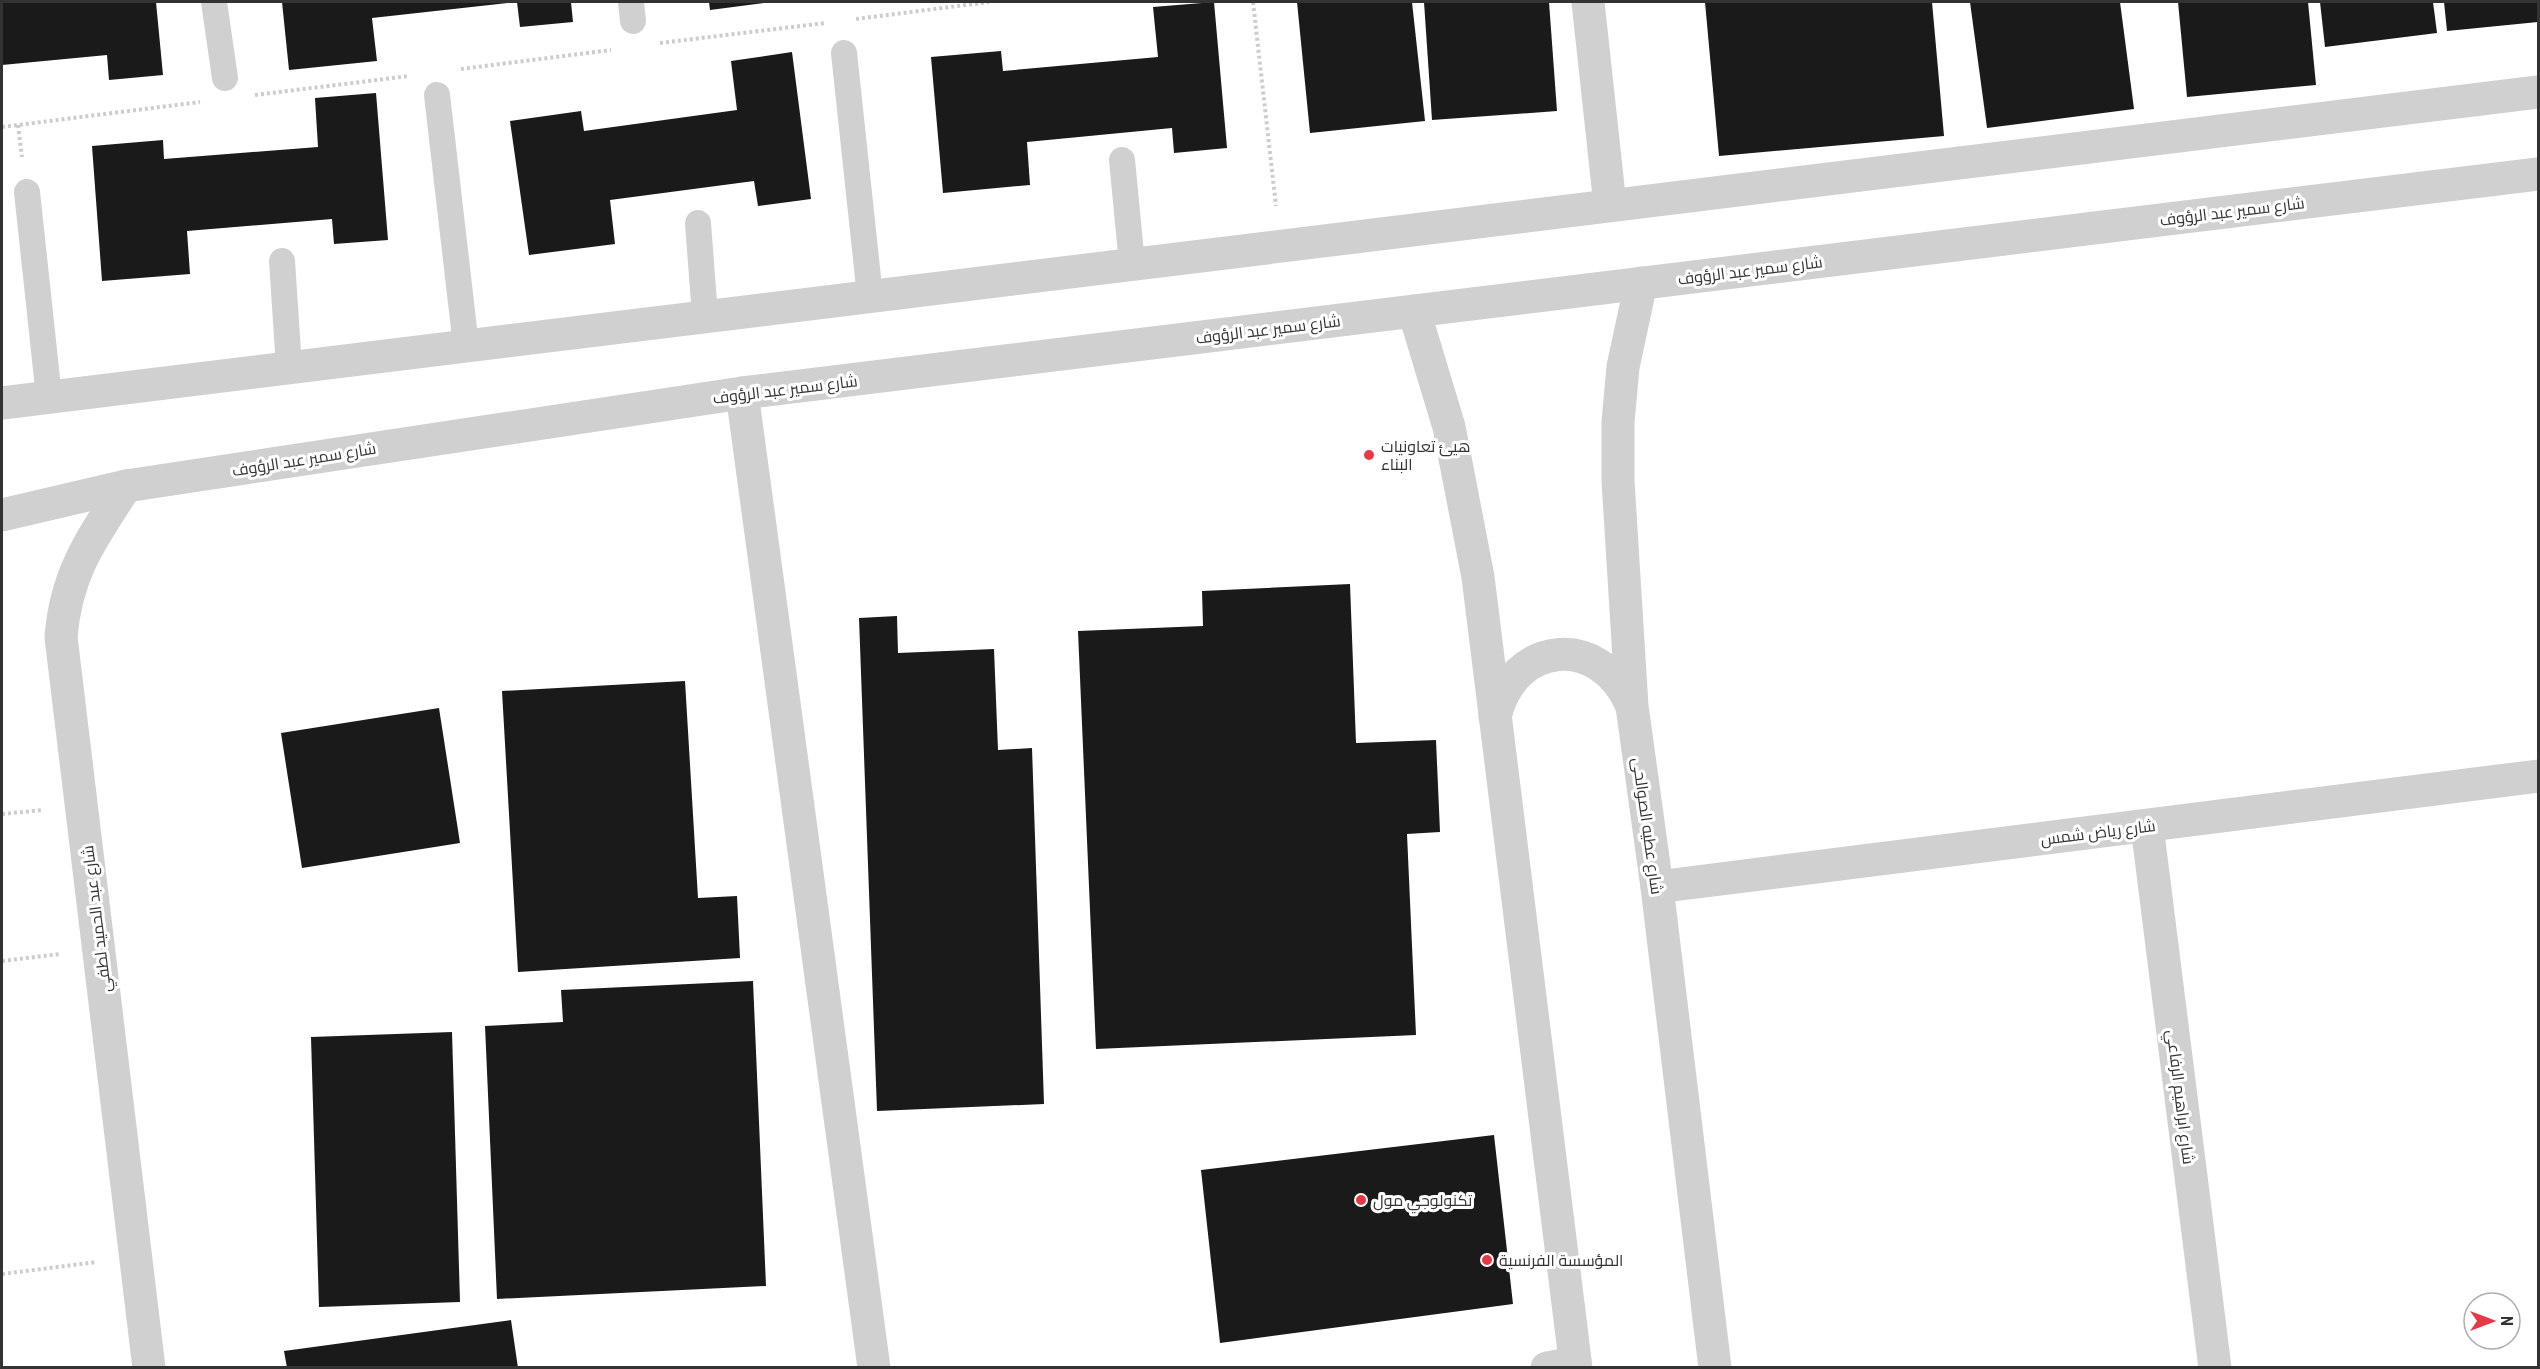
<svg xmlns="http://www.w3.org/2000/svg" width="2540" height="1369" font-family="'Roboto Condensed',Cairo,sans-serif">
  <rect width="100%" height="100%" fill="#fff"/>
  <!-- building -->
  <g fill="#1a1a1a">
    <path d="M2,2h154l7,73 -54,5 -2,-25 -105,10z"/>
    <path d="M282,2h289l2,20 -53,5 -3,-25 -145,16 5,43 -88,9z"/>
    <path d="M709,2h55v1l-54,7z"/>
    <path d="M1214,2l13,146 -53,5 -2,-25 -145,14 3,43 -87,8 -12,-136 70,-6 2,20 155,-14 -5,-50z"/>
    <path d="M1297,2h115l13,119 -115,12z"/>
    <path d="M1424,2h125l8,109 -125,9z"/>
    <path d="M1705,2h227l12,134 -225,20z"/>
    <path d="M1970,2h150l14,107 -147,19z"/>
    <path d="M2178,2h130l8,83 -129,12z"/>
    <path d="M2320,2h113l4,31 -112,14z"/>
    <path d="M2444,2h94v20l-91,9z"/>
    <path d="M792,52l19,147 -53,7 -4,-25 -144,19 5,44 -86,11 -19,-134 71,-10 3,20 153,-21 -6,-49z"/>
    <path d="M376,93l12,147 -54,4 -2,-25 -145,12 3,43 -88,7 -10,-135 71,-6 1,19 154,-12 -3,-49z"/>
    <path d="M1350,584l6,159 80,-3 4,92 -33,2 9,201 -320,14 -18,-418 125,-5 -1,-35z"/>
    <path d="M897,616l1,37 96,-4 4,101 34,-2 12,356 -167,7 -18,-493z"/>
    <path d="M685,681l13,217 39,-2 3,62 -222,14 -16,-281z"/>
    <path d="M439,708l21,135 -158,25 -21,-135z"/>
    <path d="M753,981l13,305 -269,13 -12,-273 78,-4 -2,-32z"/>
    <path d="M452,1032l8,270 -141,5 -8,-270z"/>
    <path d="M1494,1135l19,169 -293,39 -19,-173z"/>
    <path d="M511,1320l7,48h-231l-3,-17z"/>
  </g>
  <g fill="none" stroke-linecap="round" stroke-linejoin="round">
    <!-- path -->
    <g stroke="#cdcdcd" stroke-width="4" stroke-dasharray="3 3" stroke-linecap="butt">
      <path d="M1253,2l23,204"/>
      <path d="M856,19l133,-17"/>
      <path d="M660,43l165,-20"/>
      <path d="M461,69l150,-19"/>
      <path d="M255,95l154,-19"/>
      <path d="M18,125l4,32"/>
      <path d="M2,127l198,-25"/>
      <path d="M2,814l41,-4"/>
      <path d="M2,961l58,-7"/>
      <path d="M2,1274l95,-12"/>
    </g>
    <!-- service -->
    <g stroke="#d0d0d0" stroke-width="26">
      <path d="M214,2l11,76"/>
      <path d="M631,2l2,19"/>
      <path d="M844,53l26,243"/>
      <path d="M437,95l29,251"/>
      <path d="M1122,160l10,104"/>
      <path d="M27,192l22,205"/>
      <path d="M698,223l7,93"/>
      <path d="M282,261l7,106"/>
    </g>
    <!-- minor -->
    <g stroke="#d0d0d0" stroke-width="33">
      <path d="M1588,2l22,203"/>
      <path d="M742,393l132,975"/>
      <path d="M2147,826l68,542"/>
      <path d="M1657,887l881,-111"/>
      <path d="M1547,1368l28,-5"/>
    </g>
    <!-- tertiary -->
    <g stroke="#d0d0d0" stroke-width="33">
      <path d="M1641,283l-18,84 -5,55v59l14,225 25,181 58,481"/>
      <path d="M1414,311l35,116 29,150 98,791"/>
      <path d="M2,403l2536,-311"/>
      <path d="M126,486c-34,52 -60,87 -65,151l88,731"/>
      <path d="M2,515l124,-29 616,-93 1796,-219"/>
      <path d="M1495,717c18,-77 104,-85 136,-13"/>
    </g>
  </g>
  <!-- markers -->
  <g fill="#e63946" stroke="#fff" stroke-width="2">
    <circle cx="1369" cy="455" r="6"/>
    <circle cx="1361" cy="1200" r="6"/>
    <circle cx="1487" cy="1260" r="6"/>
  </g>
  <g text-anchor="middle" stroke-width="6" stroke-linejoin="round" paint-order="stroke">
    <!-- street labels -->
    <g font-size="16" fill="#333" stroke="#fff">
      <text transform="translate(2232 211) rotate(-7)" y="6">شارع سمير عبد الرؤوف</text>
      <text transform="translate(1750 270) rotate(-7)" y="6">شارع سمير عبد الرؤوف</text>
      <text transform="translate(1268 329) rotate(-7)" y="6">شارع سمير عبد الرؤوف</text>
      <text transform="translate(785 389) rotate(-7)" y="6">شارع سمير عبد الرؤوف</text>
      <text transform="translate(304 459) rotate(-9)" y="6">شارع سمير عبد الرؤوف</text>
      <text transform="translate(1648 826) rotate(82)" y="6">شارع عطيه الصوالحى</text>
      <text transform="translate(2098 832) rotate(-7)" y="6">شارع رياض شمس</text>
      <text transform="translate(96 919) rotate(-97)" y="6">شارع عبد الحميد لطفي</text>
      <text transform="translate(2181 1097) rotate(83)" y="6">شارع ابراهيم الرفاعي</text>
    </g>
    <!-- poi labels -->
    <g font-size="16" fill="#333" stroke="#fff" text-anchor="start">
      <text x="1381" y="452">هيئ تعاونيات<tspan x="1381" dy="18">البناء</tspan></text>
      <text x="1373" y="1206">تكنولوجي مول</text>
      <text x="1499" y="1266">المؤسسة الفرنسية</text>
    </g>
  </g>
  <!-- border -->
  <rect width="2540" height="1369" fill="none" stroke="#333333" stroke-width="6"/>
  <!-- north arrow -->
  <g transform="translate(2492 1321) rotate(90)"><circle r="28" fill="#ffffff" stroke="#adadad" stroke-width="1.5"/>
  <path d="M0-4.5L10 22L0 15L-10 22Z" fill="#e63946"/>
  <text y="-9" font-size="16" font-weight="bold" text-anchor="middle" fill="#333333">N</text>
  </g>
</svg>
